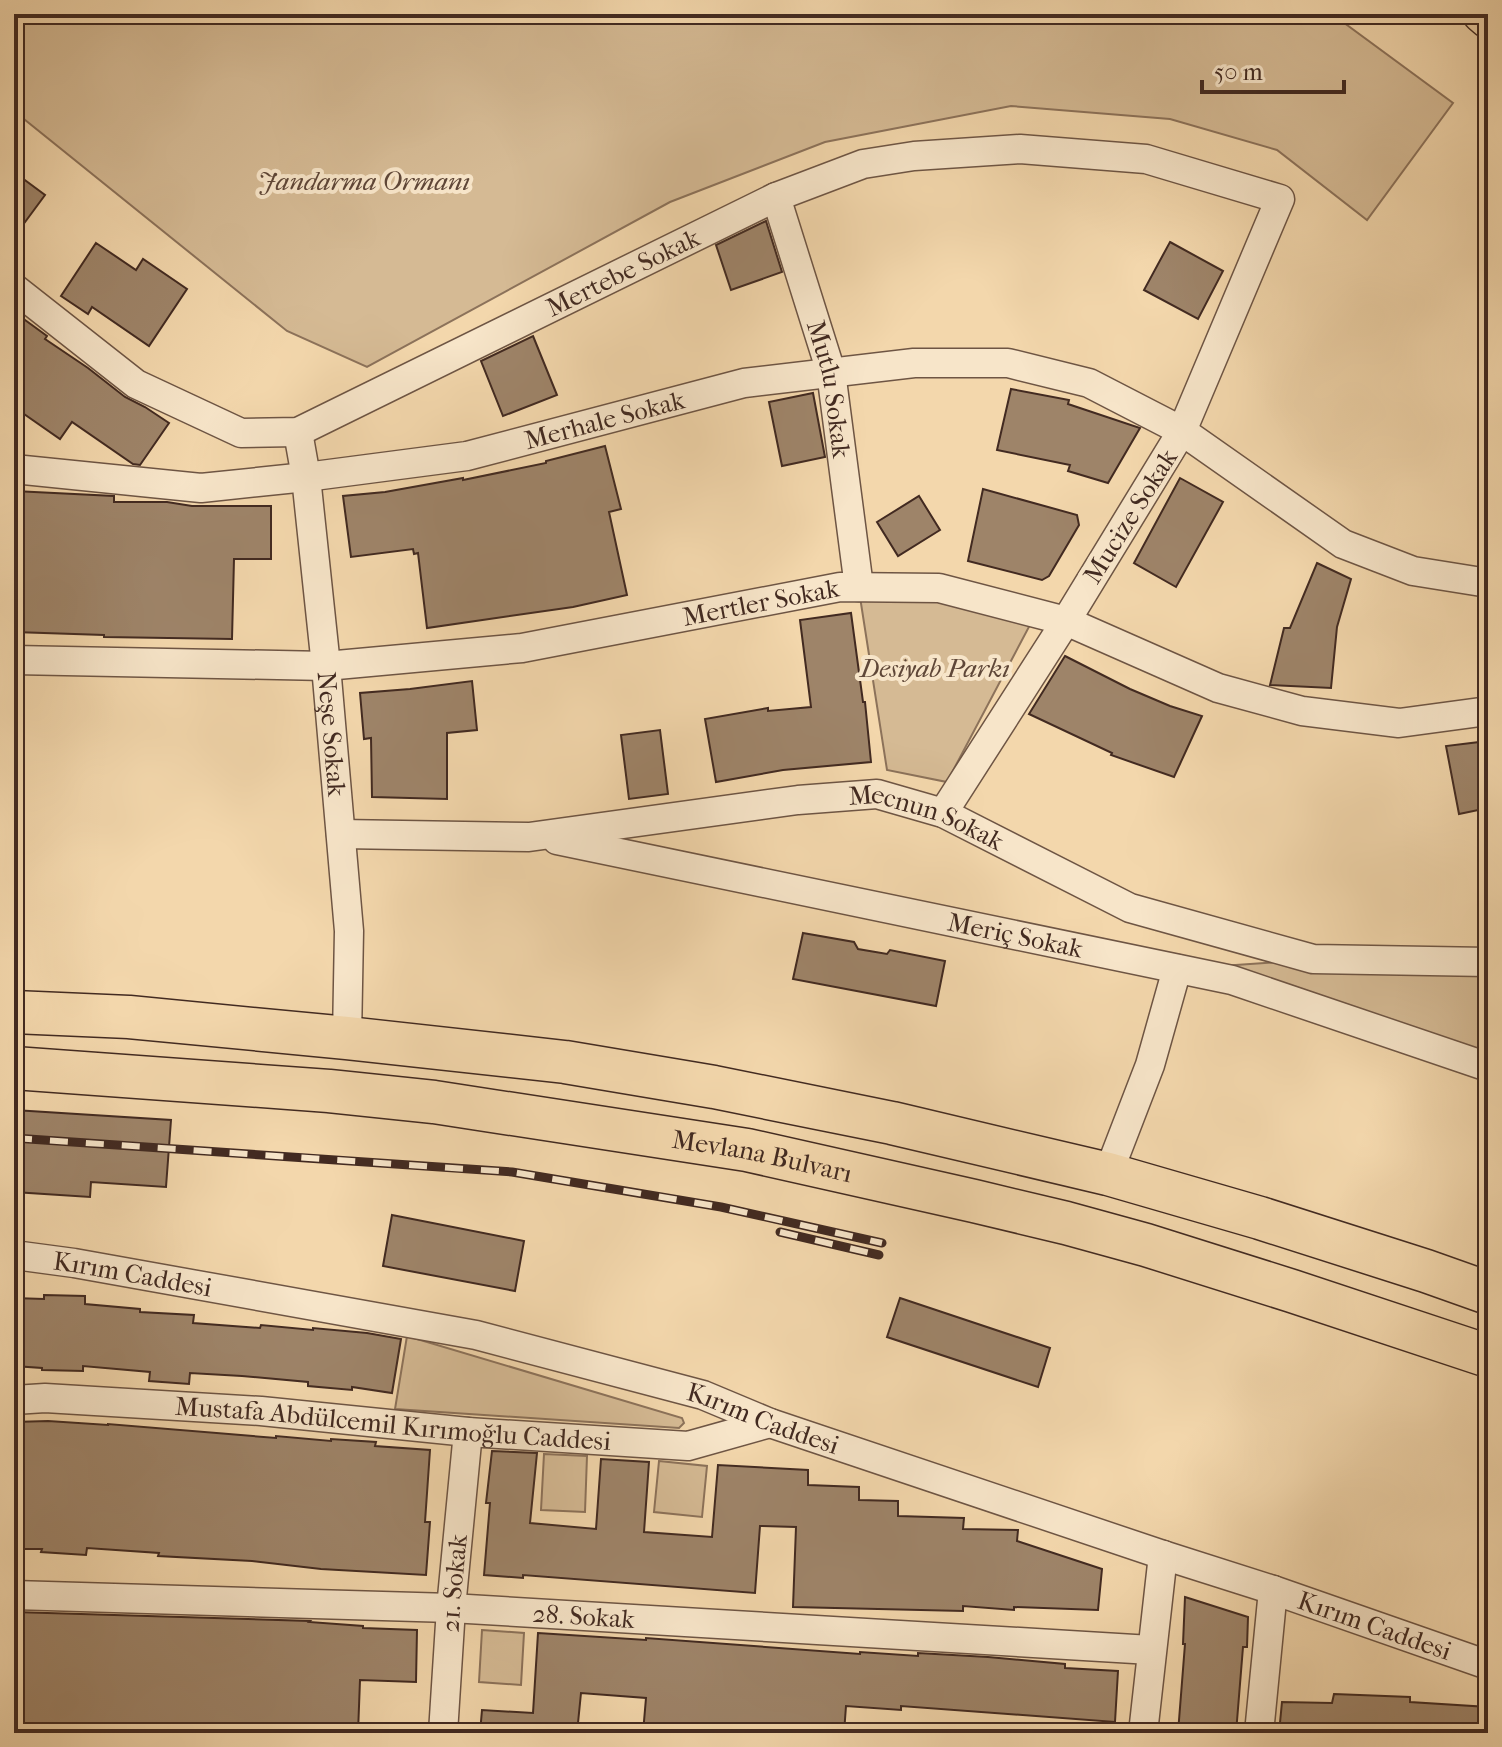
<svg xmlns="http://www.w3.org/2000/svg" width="1502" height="1747" font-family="'IM FELL French Canon',serif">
  <rect width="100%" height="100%" fill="#f3d7ac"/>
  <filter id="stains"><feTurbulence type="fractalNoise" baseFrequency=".0025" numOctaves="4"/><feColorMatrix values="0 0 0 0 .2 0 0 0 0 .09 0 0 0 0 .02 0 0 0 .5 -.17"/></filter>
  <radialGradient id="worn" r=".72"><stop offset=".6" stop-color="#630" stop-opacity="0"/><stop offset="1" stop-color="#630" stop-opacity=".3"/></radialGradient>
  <!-- green -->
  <g fill="#d5ba94" stroke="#8c725a" stroke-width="2">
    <path d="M14,14h1318l121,89 -86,117 -90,-70 -107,-31 -159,-13 -186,36 -155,60 -303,165 -80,-36 -273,-220z"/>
    <path d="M860,597l60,1 111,25 -84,159 -60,-12z"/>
    <path d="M1488,948v123l-311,-102z"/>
    <path d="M407,1336l275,82 2,5 -5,5 -284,-19z"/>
    <path d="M544,1454l43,2 -2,56 -44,-2z"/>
    <path d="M659,1461l48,5 -5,51 -48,-5z"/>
    <path d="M482,1630l42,3 -3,52 -42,-3z"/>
  </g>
  <!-- building -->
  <g fill="#9e8469" stroke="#422a21" stroke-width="2">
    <path d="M14,172l31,23 -31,42z"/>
    <path d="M766,221l16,51 -51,18 -15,-45z"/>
    <path d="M1170,242l53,29 -25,48 -54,-29z"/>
    <path d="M96,243l40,27 7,-11 44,30 -38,57 -57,-39 -4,7 -27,-18z"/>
    <path d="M14,312l33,24 -2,3 43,29 37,29 20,10 24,16 -29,42 -7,-1 -61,-42 -12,17 -46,-32z"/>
    <path d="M533,336l24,59 -54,21 -22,-55z"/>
    <path d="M1011,389l58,11 -1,4 72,24 -32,55 -40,-12 2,-6 -73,-15z"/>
    <path d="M813,393l12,64 -43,9 -13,-64z"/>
    <path d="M605,446l16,63 -12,3 18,83 -54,12 -146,21 -9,-75 -4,1 -1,-5 -62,8 -8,-61 42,-4 78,-14v2l83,-17v-2z"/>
    <path d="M1180,478l43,24 -47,85 -42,-24z"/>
    <path d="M983,489l94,26 2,10 -30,51 -7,4 -74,-19z"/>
    <path d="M14,491l100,5v6h53l25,4h79v53h-37l-2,80 -128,-2v-2l-90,-3z"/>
    <path d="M919,496l21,34 -42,26 -21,-34z"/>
    <path d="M1317,563l34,16 -14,48 -6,61 -61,-3 14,-57h6z"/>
    <path d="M851,613l12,89h2l6,60 -88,8 -67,12 -11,-63 63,-11v3l43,-4 -11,-87z"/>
    <path d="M1065,656l65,33 40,17 32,10 -28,61 -63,-22 1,-2 -83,-39z"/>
    <path d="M472,681l5,49 -30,3v66l-75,-2 -1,-59 -7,1 -4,-46 50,-4z"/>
    <path d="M660,730l8,64 -39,5 -8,-64z"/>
    <path d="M1488,741v67l-29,6 -13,-68z"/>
    <path d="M803,933l51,9 4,7 29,5 3,-4 55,11 -9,45 -143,-27z"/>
    <path d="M14,1110l157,10 -5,67 -75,-5 -1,15 -76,-5z"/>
    <path d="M392,1215l132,26 -9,50 -132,-25z"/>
    <path d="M44,1295l41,1v8l55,5v3l54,3 -1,8 67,5 1,-3 52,5v-2l54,5 34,6 -9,54 -40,-6v3l-44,-4v-4l-66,-6 -52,-3 -1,11 -40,-3 1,-9 -67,-6v5l-41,-1v-2l-28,-2v-68l30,1z"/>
    <path d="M900,1298l150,50 -12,39 -151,-50z"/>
    <path d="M48,1421l60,4v-1l168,14v-2l55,5v-2l45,3 -1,4 55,4 -5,72h5l-4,53 -105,-6 -69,-8 -94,-5 1,-3 -72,-5 -1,7 -45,-3 1,-3h-28v-127z"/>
    <path d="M492,1451l45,2 -7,70 66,6 5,-70 48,3 -5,70 68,5 6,-72 90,5v15l51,2v13l39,1v15l66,2 -1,11 55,1 -1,11 85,28 -4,41 -84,-3v3l-51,-4v5l-170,-4 3,-80 -36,-1 -5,67 -232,-18v3l-39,-3 6,-72h-4z"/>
    <path d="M1185,1597l63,20 -1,30h-4l-7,86h-58l7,-89h-2z"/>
    <path d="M14,1612l296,9 -1,1 54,4v2l54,2 -1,52 -56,-2 -2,53h-344z"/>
    <path d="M538,1633l108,7v-2l214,16v-2l58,4v-3l70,4 77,7v4l53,3 -3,51 -214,-16v4l-55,-4 -2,27h-201l3,-35 -65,-5 -4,40h-97l2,-23 51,3z"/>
    <path d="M1334,1694l76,3v5l78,5v26h-209l3,-31 50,1z"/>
  </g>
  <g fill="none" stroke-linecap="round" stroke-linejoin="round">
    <defs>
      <g id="minor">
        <path id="s1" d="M776,197l55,175 28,215"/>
        <path id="s2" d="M14,288l122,96 105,49 57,-1 478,-235 87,-33 51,-8 106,-7 126,10 134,40 -98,232 -116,190 -123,192"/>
        <path id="s3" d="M298,432l8,45 20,189 23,265 -2,107"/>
        <path id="s4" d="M14,469l187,19 105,-11 161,-21 277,-73 170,-20h94l81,20 93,48 161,113 70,27 75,12"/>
        <path id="s5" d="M14,660l312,6 196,-18 318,-61 99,1 127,33 152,67 84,23 97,12 89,-12"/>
        <path id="s6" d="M341,834l188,3 269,-37 79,-6 66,19 187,95 183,51 175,3"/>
        <path id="s7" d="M557,840l675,140 256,87"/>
        <path d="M1108,1174l42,-109 27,-96"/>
        <path id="s8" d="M14,1255l60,8 402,72 227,60 67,28 393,132 110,35 215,75"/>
        <path id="s9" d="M14,1400l31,-2 216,13 207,21 220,14 82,-23"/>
        <path id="s10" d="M14,1595l437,13 700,42"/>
        <path id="s11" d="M443,1733l8,-125 17,-176"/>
        <path d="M1143,1733l20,-178"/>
        <path d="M1259,1733l14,-143"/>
      </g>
      <path id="major" d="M1481,14l7,6"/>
      <g id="highway">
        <path d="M14,1012l115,5 218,21 218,24 149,25 178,36 216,51 152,44 166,53 62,22"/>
        <path id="s12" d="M14,1068l315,23 105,11 313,48 227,51 92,22 80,22 146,46 196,65"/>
      </g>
    </defs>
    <!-- minor casing -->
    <use href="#minor" stroke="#6e5544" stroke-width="31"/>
    <!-- major casing -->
    <use href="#major" stroke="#422a21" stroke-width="39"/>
    <!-- highway casing -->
    <use href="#highway" stroke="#422a21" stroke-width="45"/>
    <!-- minor -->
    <use href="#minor" stroke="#f7e5c9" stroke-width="28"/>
    <!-- major -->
    <use href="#major" stroke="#f3d7ac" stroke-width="36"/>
    <!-- highway -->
    <use href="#highway" stroke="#f3d7ac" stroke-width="42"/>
    <defs>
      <g id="rail">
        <path d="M14,1138l498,34 209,35 161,36"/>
        <path d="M780,1232l99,23"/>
      </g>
    </defs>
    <!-- rail casing -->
    <use href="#rail" stroke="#422a21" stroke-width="9"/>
    <!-- rail -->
    <use href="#rail" stroke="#f7e5c9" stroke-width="6" stroke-dasharray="18" stroke-linecap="butt"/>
  </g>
  <g text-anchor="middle" stroke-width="8" stroke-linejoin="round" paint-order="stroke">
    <!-- park labels -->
    <g font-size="26" font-style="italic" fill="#5f4738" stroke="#f7e5c9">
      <text x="364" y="190">Jandarma Ormanı</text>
      <text x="935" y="677">Desiyab Parkı</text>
    </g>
    <!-- street labels -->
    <g font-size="26" fill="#422a21" stroke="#f7e5c9">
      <text dy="9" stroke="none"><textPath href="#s2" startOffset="690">Mertebe Sokak</textPath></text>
      <text dy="9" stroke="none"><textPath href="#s1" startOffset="200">Mutlu Sokak</textPath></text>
      <text dy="9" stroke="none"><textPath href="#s4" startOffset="598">Merhale Sokak</textPath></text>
      <text transform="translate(1130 516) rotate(-58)" y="9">Mucize Sokak</text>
      <text dy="9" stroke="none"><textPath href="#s5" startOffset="752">Mertler Sokak</textPath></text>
      <text dy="9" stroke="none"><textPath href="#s3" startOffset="304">Neşe Sokak</textPath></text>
      <text dy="9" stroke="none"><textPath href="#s6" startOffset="592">Mecnun Sokak</textPath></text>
      <text dy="9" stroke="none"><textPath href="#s7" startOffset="468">Meriç Sokak</textPath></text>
      <text dy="9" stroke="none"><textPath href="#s12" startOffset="754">Mevlana Bulvarı</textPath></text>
      <text dy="9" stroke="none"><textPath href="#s8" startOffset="120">Kırım Caddesi</textPath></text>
      <text dy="9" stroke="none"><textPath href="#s8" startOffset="768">Kırım Caddesi</textPath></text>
      <text dy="9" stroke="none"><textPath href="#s9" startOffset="380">Mustafa Abdülcemil Kırımoğlu Caddesi</textPath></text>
      <text dy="9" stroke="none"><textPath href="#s11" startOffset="150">21. Sokak</textPath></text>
      <text dy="9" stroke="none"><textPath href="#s10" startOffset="570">28. Sokak</textPath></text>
      <text dy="9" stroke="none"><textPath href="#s8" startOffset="1414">Kırım Caddesi</textPath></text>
    </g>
  </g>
  <!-- margin -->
  <rect width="1502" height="1747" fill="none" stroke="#f3d7ac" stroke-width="48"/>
  <rect x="16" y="16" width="1470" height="1715" fill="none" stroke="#422a21" stroke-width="4"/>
  <rect x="24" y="24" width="1454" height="1699" fill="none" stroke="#422a21" stroke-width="2"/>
  <!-- scale -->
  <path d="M1202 80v12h142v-12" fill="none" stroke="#422a21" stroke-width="4"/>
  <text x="1214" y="80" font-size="24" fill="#422a21" stroke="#f7e5c9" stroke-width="6" paint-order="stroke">50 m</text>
  <rect width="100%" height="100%" filter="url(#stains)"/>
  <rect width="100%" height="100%" fill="url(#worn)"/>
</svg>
